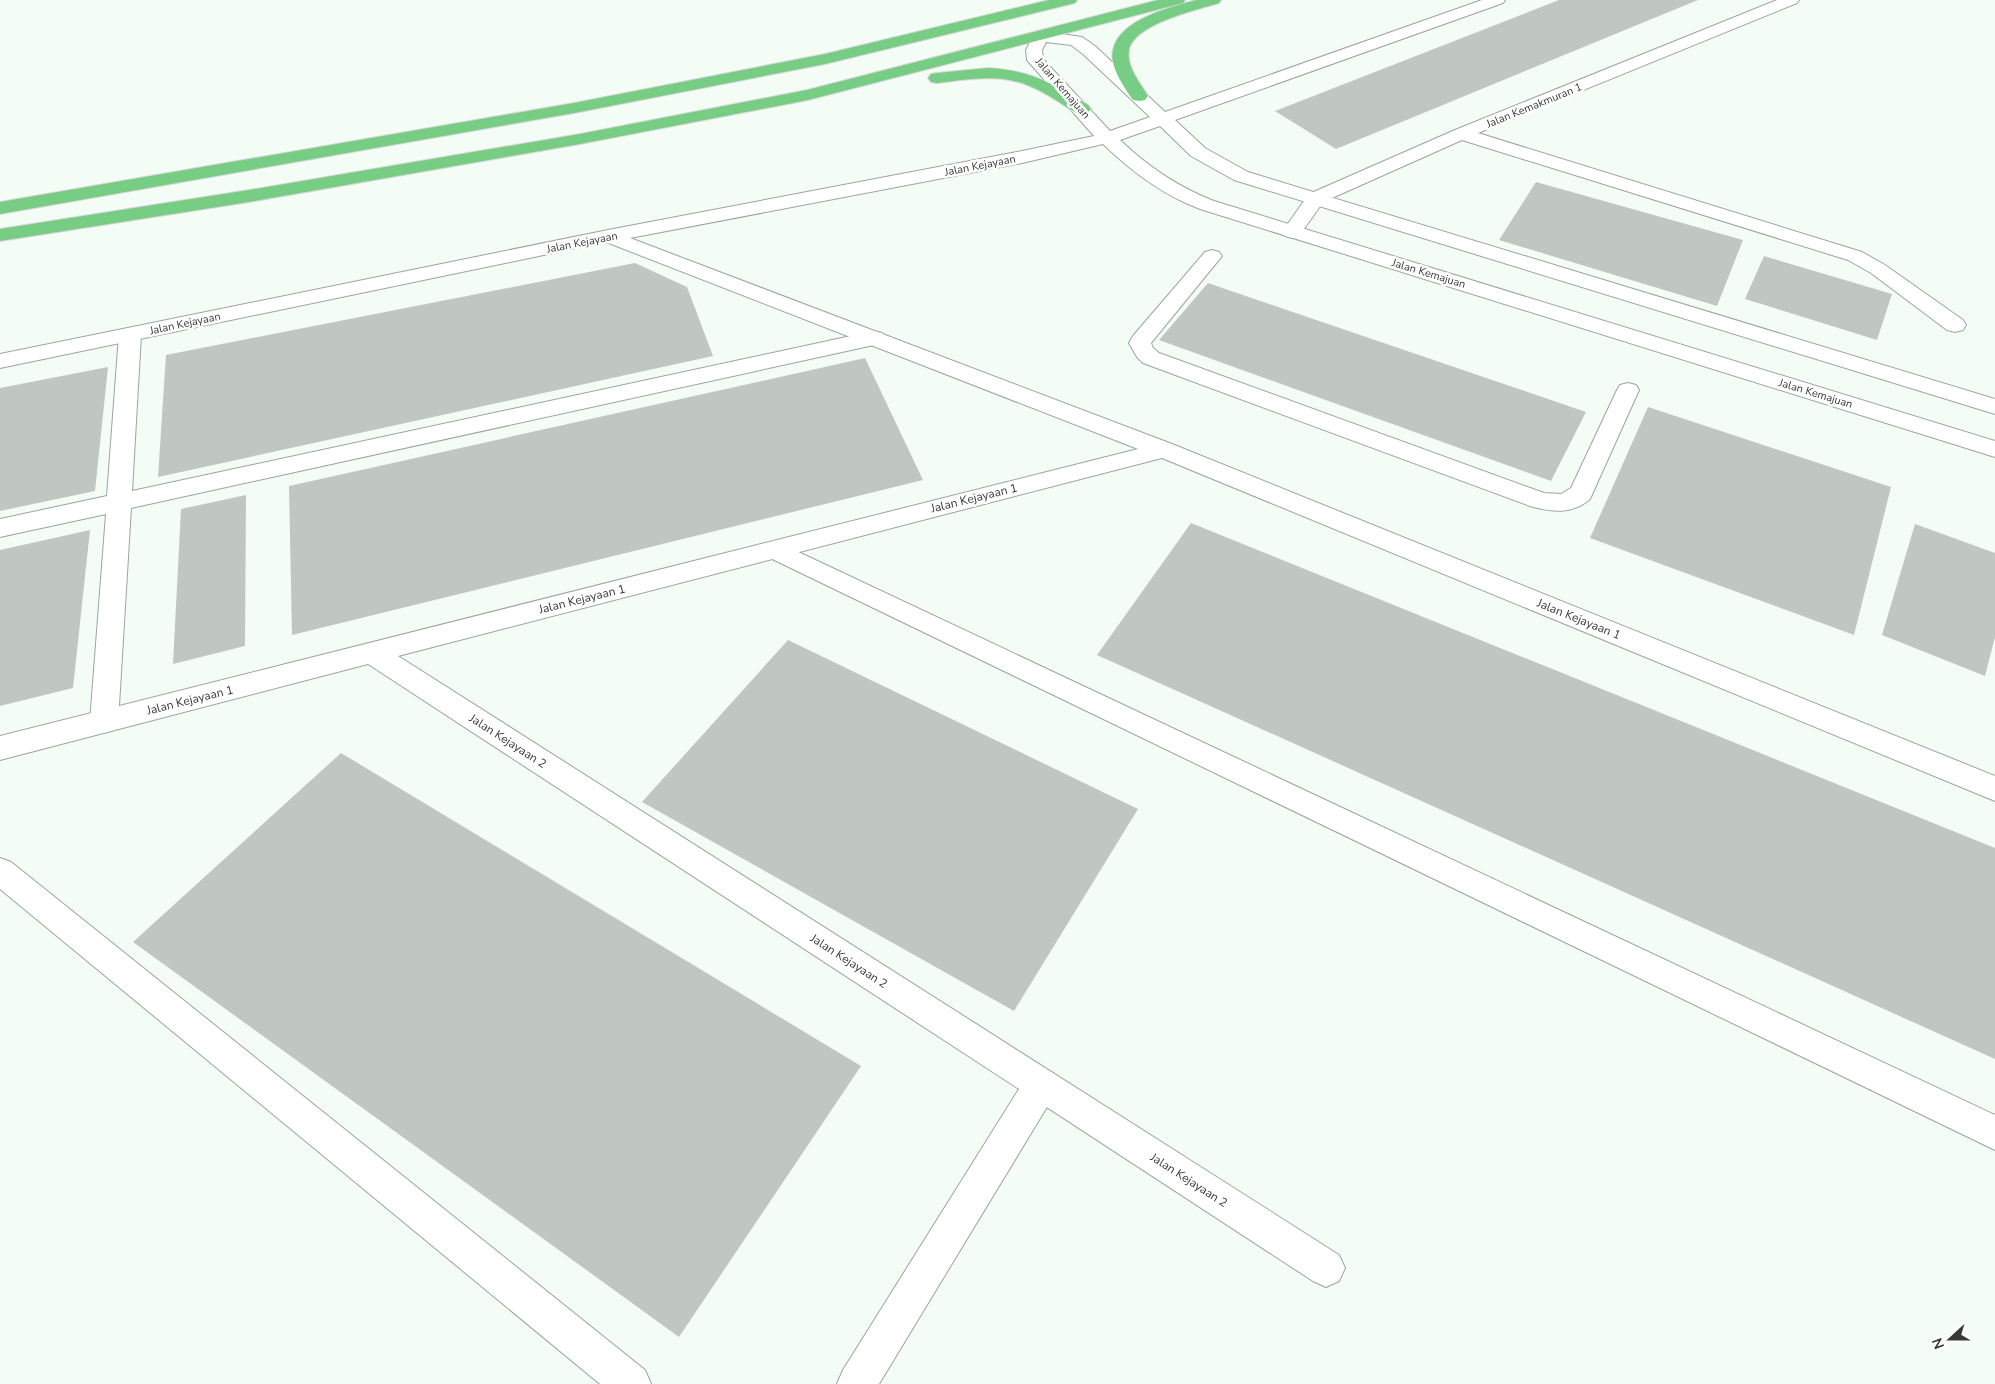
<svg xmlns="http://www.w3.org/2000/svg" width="1995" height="1384" font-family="'Nunito Sans',sans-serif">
  <rect width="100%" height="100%" fill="#f4fdf5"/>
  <!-- building -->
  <g fill="#bfc7c0">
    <path d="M1559,0h139l-362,149 -61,-38z"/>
    <path d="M1536,182l207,58 -26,66 -218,-66z"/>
    <path d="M1764,256l128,38 -15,46 -132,-41z"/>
    <path d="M635,263l52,24 26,69 -555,121 8,-122z"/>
    <path d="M1208,283l35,12 343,117 -35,69 -392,-141z"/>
    <path d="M865,358l58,122 -631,155 -3,-149z"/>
    <path d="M108,367l-13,124 -95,20v-123z"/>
    <path d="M1648,407l243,80 -37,148 -264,-97z"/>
    <path d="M246,495l-1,151 -72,18 8,-155z"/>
    <path d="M1191,523l804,325v211l-898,-404z"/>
    <path d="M1915,524l80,29v84l-10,39 -103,-41z"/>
    <path d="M90,530l-17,158 -73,18v-156z"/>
    <path d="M788,640l350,169 -124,202 -372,-209z"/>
    <path d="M341,753l520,313 -182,271 -546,-395z"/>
  </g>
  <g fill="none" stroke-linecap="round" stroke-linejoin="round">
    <defs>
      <g id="lane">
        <path d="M1777,0h22l-2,3 -319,130 384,119 23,13 78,55 3,5 -3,5 -8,2 -8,-2 -76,-57 -23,-13 -386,-120 -139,62 -24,34 -7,2 -7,-2 -3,-4 27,-38 146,-64z"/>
        <path d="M1212,250l7,2 3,4 -71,87 2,5 6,5 385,140 17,1 10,-6 46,-98 3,-5 8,-2 8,2 3,5 -49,109c-18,16 -39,13 -60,7l-387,-143 -6,-6 -8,-14 4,-7 72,-84z"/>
        <path d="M130,328l8,2 3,5 -9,156 742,-160 8,2 3,5 -3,5 -8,2 -743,163 -13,214 -4,8 -10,3 -10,-3 -4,-8 16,-208 -106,23v-18l107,-23 12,-161 3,-5z"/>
        <path d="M775,541l1220,574v35l-1229,-594 -4,-6 4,-6z"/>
        <path d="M0,858l11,4 634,508 6,14h-51l-600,-495z"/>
        <path d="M1041,1068l12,5 5,12 -5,12 -174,287h-42l6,-14 186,-297z"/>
      </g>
      <path id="street" d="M1482,0h23l-2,3 -328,117 30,28 43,24 747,227v15l-761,-234 -43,-24 -31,-30 -40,14c27,26 58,47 94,61l781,240v16l-795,-248c-37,-14 -68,-37 -97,-65l-81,19 -392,75 542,206 823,332v25l-833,-343 -764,198 941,599 6,13 -6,13 -13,6 -13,-6 -945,-617 -368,96v-24l1138,-287 -532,-207 -606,126v-14l608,-124 414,-79 72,-15 -67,-76 -1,-10 9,-17 6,-2 41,6 13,9 70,66zM1046,42l25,3 12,9 67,63 -40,14 -67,-72 -1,-9z"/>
      <g id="highway">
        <path d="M1049,0h28l-2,3 -250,61 -251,49 -574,101v-12l574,-99 251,-49z"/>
        <path d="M1158,0h27l-2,3 -375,97 -228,44 -331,58 -249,39v-12l249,-39 331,-56 227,-44z"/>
        <path d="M1196,0h25l-2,3c-23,7 -85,21 -90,47 -3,16 11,33 19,46l-3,4 -6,1 -6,-1c-9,-13 -24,-34 -20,-50 6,-30 57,-43 83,-50z"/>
        <path d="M988,68c42,2 66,16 100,37l3,4 -3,4 -6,1 -6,-1c-14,-9 -28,-19 -44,-26 -30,-14 -63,-8 -95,-4l-6,-1 -3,-4 3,-4 6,-1z"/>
      </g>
    </defs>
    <!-- lane casing -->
    <use href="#lane" stroke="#9ca49d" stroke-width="2"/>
    <!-- street casing -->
    <use href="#street" stroke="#9ca49d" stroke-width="2"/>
    <!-- highway casing -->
    <use href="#highway" stroke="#d7d8d7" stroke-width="2"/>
    <!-- lane -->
    <use href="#lane" fill="#fff" fill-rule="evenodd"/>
    <!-- street -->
    <use href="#street" fill="#fff" fill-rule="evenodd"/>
    <!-- highway -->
    <use href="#highway" fill="#78cd85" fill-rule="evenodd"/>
  </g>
  <g text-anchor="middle" stroke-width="5" stroke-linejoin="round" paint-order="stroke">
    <!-- far-street labels -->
    <g font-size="11" fill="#363a36" stroke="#fff">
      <text transform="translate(1063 88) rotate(49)" y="4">Jalan Kemajuan</text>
      <text transform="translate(1534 105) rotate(-22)" y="4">Jalan Kemakmuran 1</text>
      <text transform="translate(980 165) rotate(-11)" y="4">Jalan Kejayaan</text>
      <text transform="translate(582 242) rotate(-11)" y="4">Jalan Kejayaan</text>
      <text transform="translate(1429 273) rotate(17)" y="4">Jalan Kemajuan</text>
      <text transform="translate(185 323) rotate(-12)" y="4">Jalan Kejayaan</text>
      <text transform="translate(1816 393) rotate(17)" y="4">Jalan Kemajuan</text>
    </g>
    <!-- street labels -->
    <g font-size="12" fill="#363a36" stroke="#fff">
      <text transform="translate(974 498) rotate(-14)" y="4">Jalan Kejayaan 1</text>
      <text transform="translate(582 599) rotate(-14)" y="4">Jalan Kejayaan 1</text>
      <text transform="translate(1579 619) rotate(22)" y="4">Jalan Kejayaan 1</text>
      <text transform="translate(190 700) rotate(-14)" y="4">Jalan Kejayaan 1</text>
      <text transform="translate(508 741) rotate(33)" y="4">Jalan Kejayaan 2</text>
      <text transform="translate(849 961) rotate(33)" y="4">Jalan Kejayaan 2</text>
      <text transform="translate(1189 1180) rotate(33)" y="4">Jalan Kejayaan 2</text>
    </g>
  </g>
  <!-- north arrow -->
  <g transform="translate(1950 1339) rotate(249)" stroke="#ffffff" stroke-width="4" paint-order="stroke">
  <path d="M0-4L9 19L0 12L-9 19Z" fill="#363a36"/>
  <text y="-8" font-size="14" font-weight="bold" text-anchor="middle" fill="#363a36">N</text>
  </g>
</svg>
